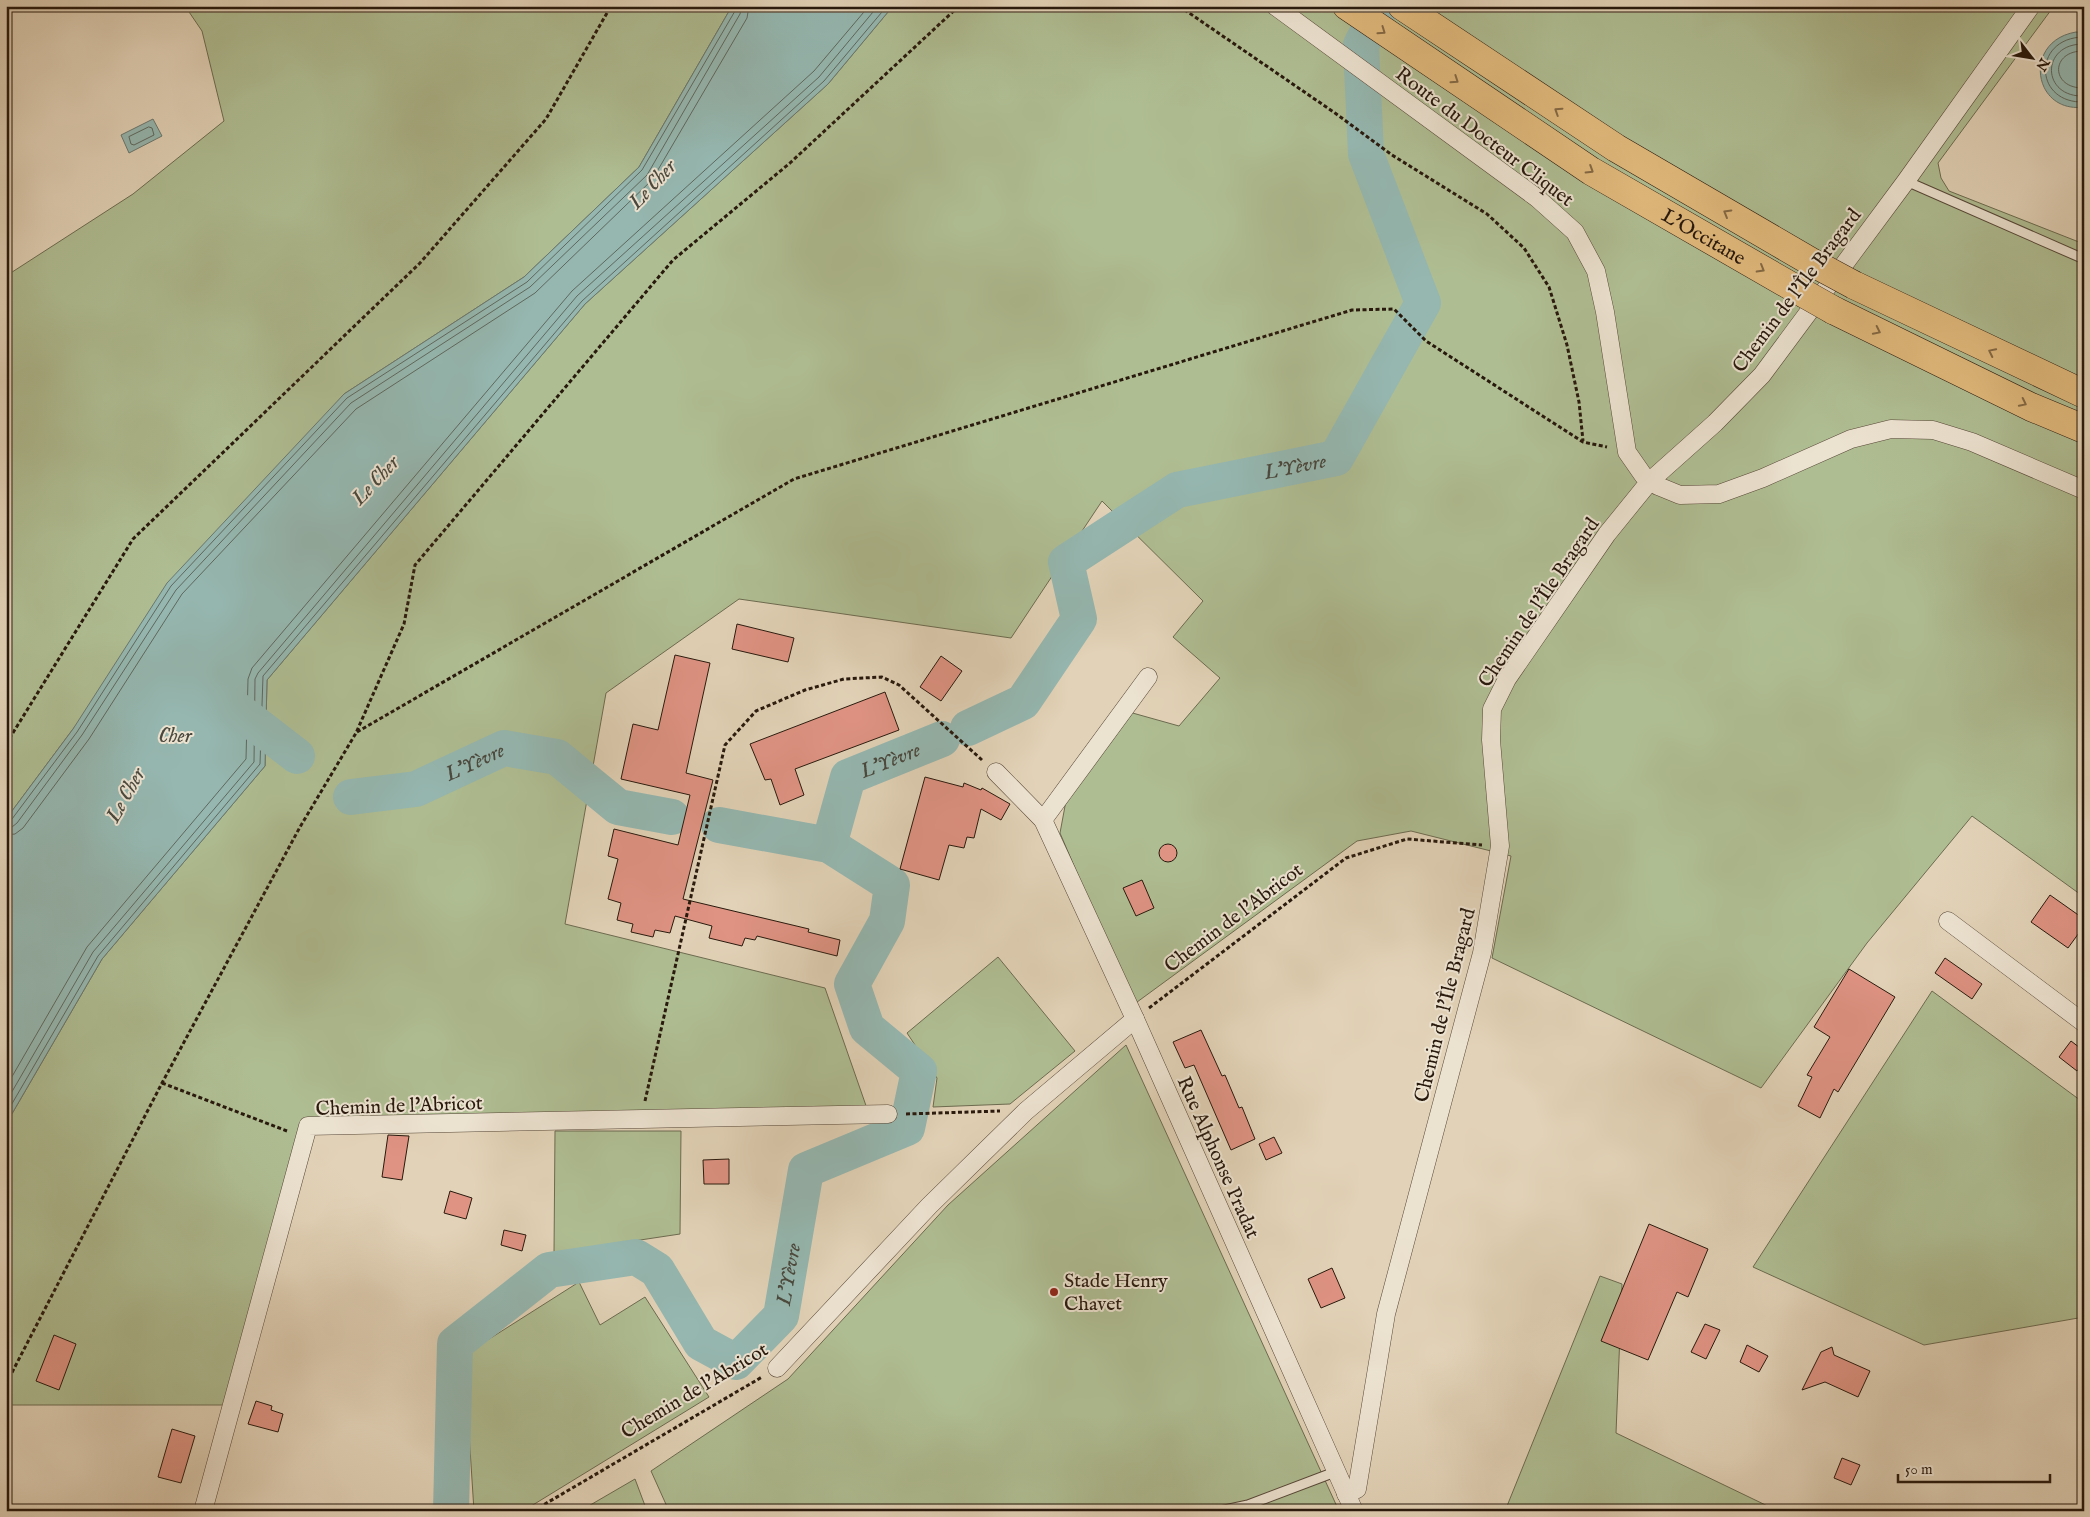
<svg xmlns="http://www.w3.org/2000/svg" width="2090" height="1517" font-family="'IM FELL English',serif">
  <rect width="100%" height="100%" fill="#e2d2b7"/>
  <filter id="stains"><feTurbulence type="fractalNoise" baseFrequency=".004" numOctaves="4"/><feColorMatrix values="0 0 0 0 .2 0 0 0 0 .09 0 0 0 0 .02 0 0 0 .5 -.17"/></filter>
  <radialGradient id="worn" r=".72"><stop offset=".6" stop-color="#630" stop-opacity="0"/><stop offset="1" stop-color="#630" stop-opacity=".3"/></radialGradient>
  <!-- green -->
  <g fill="#afbd92" stroke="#6c6b50">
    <path d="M185,6h547l-93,161 -115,110 -180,117 -271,335 -67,90v-543l127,-82 91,-73 -22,-90z"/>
    <path d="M893,6h1161l-116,157 3,15 8,13 135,53v653l-112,-81 -105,127 -106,145 -269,-130 19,-102 -100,-25 -54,10 -224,164 -73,-172 8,-43 61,-78 50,14 41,-48 -47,-41 30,-36 -101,-100 -91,137 -272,-39 -133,94 -41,231 260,64 46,132 -559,8 -72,277h-234v-281l96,-165 163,-193 2,-86 318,-376 243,-220z"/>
    <path d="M998,957l77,94 -65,53 -77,3 4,-29 -30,-45z"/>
    <path d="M1932,991l152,112v214l-160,28 -171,-78z"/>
    <path d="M1126,1045l213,466h-670l-18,-40 137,-92 160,-174z"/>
    <path d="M555,1131h126l-1,103 -126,19z"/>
    <path d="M1600,1276l22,8 -6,149 162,78h-273z"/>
    <path d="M579,1282l21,43 45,-28 64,100 -186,114h-49l-10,-156z"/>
    <path d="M635,1479l12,32h-67z"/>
  </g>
  <!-- water -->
  <g fill="#95b7b0" stroke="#69786f">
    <path d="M732,6h161l-65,78 -243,220 -318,376 -2,86 -163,193 -96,165v-305l67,-90 94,-146 177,-189 180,-117 115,-110z"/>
    <path d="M2076,32l8,1v74c-51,7 -62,-66 -8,-75z"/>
    <path d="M153,119l9,17 -33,17 -8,-18z"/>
  </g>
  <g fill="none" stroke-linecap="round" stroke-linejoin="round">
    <!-- shore -->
    <g stroke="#5e685e" stroke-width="1">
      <path d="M2084,37c-52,0 -51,67 0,65"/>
      <path d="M2084,44c-44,-1 -43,54 0,52"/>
      <path d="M2084,51c-34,-1 -34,38 0,37"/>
      <path d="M149,127l3,1 2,7 -20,10 -3,-1 -2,-7z"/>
      <path d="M6,821l6,-2 65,-87 94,-146 176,-188 180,-116 115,-112 93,-159v-5"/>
      <path d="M6,827h6l5,-4 65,-88 94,-145 175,-187 179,-116 117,-112 93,-161 2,-8"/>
      <path d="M6,835l9,-1 8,-6 66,-89 93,-145 174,-185 179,-116 117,-113 95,-162 2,-12"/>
      <path d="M6,1087l81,-140 159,-188 2,-80 4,-11 320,-377 242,-220 55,-65"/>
      <path d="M6,1102l87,-150 161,-190 1,-83 3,-6 319,-377 242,-219 59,-71"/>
      <path d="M6,1114l92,-158 162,-192 3,-88 319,-375 242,-220 63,-75"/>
    </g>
    <!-- river -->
    <g stroke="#95b7b0" stroke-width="36">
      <path d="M227,702l70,54"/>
      <path id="s1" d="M968,728l55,-26 56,-83 -13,-57 111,-72 159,-32 87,-155 -57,-149 -5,-109 20,-39"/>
      <path id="s2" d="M351,797l65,-8 88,-41 53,9 61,50 54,10"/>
      <path id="s3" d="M829,845l19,-68 94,-38"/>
      <path id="s4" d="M451,1511l4,-167 94,-74 87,-13 21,13 44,73 35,19 45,-46 25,-146 101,-42 12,-57 -52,-43 -15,-44 35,-63 5,-36 -63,-40 -110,-20"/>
    </g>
  </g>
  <!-- building -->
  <g fill="#df9383" stroke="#28190d">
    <path d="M737,624l57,14 -6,24 -56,-13z"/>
    <path d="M675,655l35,8 -24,110 27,7 -30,119 126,30 -1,3 32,8 -3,16 -80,-20 -2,4 -10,-2 -3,8 -33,-8 3,-12 -37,-10 -5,17 -15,-3 -2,7 -22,-5 2,-8 -16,-4 4,-17 -13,-4 10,-40 -10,-3 6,-27 64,16 12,-50 -69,-16 12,-55 25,6z"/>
    <path d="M941,656l21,15 -21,30 -21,-14z"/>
    <path d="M885,692l14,38 -104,39 9,26 -24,10 -9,-26 -6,1 -15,-36z"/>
    <path d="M925,777l38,10 1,-4 17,7 1,-2 28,16 -9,16 -20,-11 -7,29 -7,-1 -3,11 -15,-3 -10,35 -39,-11z"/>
    <circle cx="1168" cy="853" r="9"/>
    <path d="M1142,880l12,28 -18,8 -13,-28z"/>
    <path d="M2050,895l34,24v7l-16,22 -37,-26z"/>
    <path d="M1945,958l37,26 -10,15 -37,-26z"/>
    <path d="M1849,969l46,28 -57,95 -4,-3 -14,29 -22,-12 14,-29 -5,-2 23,-38 -16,-10z"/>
    <path d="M1201,1030l21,46 3,-1 14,33 3,-1 13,32 -24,11 -37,-85 -9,3 -12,-26z"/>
    <path d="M2071,1041l13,10v11l-7,9 -18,-14z"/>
    <path d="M388,1135l21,1 -7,44 -20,-3z"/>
    <path d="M1274,1137l8,16 -16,7 -7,-16z"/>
    <path d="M729,1159v25h-25l-1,-24z"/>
    <path d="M450,1191l22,7 -6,21 -22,-6z"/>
    <path d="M1649,1224l59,25 -20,48 -11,-5 -29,68 -47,-19z"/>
    <path d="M504,1230l22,5 -4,16 -21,-6z"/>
    <path d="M1332,1268l13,30 -24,10 -13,-29z"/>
    <path d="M1705,1324l15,6 -14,29 -15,-7z"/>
    <path d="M54,1335l22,9 -17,46 -23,-9z"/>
    <path d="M1747,1345l21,11 -9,16 -19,-10z"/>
    <path d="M1832,1347l2,8 36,16 -12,26 -33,-15 -23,8 19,-38z"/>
    <path d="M256,1401l16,5 -1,4 12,4 -5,18 -30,-8z"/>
    <path d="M172,1429l23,7 -14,47 -23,-6z"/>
    <path d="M1842,1458l18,7 -9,20 -17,-7z"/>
  </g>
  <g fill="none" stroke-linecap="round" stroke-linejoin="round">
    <defs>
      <g id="lane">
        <path d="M1906,181l178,78"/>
        <path d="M1220,1511l28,-6 87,-33"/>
      </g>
      <g id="street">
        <path d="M1275,6l262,192 38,34 21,39 9,41 22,140 16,23 15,11 22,9 39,-1 44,-16 88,-39 40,-10 42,1 39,12 112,48"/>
        <path d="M996,772l47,48 92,199 219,492"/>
        <path d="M1043,820l105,-143"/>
        <path d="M1948,921l136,102"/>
        <path d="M777,1368l152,-162 97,-95 109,-92"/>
        <path d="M1346,1494l11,-5 29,-175 96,-361 18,-107 -9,-106 1,-31 15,-30 100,-145 43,-53 65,-58 47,-48 144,-194 125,-175"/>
        <path d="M203,1511l105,-385 580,-12"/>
      </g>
      <g id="highway">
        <path id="s5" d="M1347,6l244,165 212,122"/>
        <path d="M1402,6l214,142 199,116"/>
        <path d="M1854,285l230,109"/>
        <path d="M1833,310l198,97 53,22"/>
      </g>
    </defs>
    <!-- lane casing -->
    <use href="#lane" stroke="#564738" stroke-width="11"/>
    <!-- street casing -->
    <use href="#street" stroke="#564738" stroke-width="19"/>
    <!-- highway casing -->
    <use href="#highway" stroke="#28190d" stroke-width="29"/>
    <!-- path -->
    <g stroke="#28190d" stroke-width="3" stroke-dasharray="4 2.5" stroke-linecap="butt">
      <path d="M1179,6l156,107 57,42 95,59 37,34 25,39 18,58 12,57 4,39"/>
      <path d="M357,732l437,-253 558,-169 42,-1 32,32 157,101 24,5"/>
      <path d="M6,744l127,-205 287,-276 126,-144 65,-113"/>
      <path d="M1149,1008l197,-150 61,-19 75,6"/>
      <path d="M162,1083l125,48"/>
      <path d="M645,1101l80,-356 31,-34 49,-21 39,-11 38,-2 17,8 83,75"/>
      <path d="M906,1114l94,-3"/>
      <path d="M6,1384l156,-301 138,-256 56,-94 48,-109 11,-59 258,-305 117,-97 169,-157"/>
      <path d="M533,1511l229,-134"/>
    </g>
    <!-- lane -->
    <use href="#lane" stroke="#ece2d0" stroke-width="9"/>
    <!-- street -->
    <use href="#street" stroke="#ece2d0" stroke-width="18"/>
    <!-- highway -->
    <use href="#highway" stroke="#e1b97c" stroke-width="28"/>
    <defs>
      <g id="highway-bridge">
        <path d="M1815,264l39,21"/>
        <path d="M1803,293l30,17"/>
      </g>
    </defs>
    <!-- highway-bridge casing -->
    <use href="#highway-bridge" stroke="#28190d" stroke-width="29" stroke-linecap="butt"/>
    <!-- highway-bridge -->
    <use href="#highway-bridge" stroke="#e1b97c" stroke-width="28"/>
  </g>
  <!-- one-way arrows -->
  <defs><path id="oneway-chevron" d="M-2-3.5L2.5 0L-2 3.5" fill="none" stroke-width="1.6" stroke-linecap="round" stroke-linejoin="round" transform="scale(1.25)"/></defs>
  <g stroke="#846944">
    <use href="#oneway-chevron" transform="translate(1382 31) rotate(35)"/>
    <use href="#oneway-chevron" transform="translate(1455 80) rotate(34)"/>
    <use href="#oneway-chevron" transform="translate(1558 111) rotate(-147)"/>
    <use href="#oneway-chevron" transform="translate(1590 170) rotate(32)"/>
    <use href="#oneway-chevron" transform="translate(1727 213) rotate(-150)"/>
    <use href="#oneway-chevron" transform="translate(1761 269) rotate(30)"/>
    <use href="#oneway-chevron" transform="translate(1877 331) rotate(26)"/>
    <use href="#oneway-chevron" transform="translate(1992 352) rotate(-154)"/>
    <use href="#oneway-chevron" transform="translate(2023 403) rotate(26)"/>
  </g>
  <!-- markers -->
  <circle fill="#8f2418" stroke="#ece2d0" stroke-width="2" cx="1054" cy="1292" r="5"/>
  <g text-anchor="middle" stroke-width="4" stroke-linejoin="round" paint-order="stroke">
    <!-- street labels -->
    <g font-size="20" fill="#28190d" stroke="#ece2d0">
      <text transform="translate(1485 136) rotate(37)" y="7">Route du Docteur Cliquet</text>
      <text dy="7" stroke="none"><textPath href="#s5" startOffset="425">L'Occitane</textPath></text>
      <text transform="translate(1796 290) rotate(-53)" y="7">Chemin de l'Île Bragard</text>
      <text transform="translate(1538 602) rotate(-56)" y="7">Chemin de l'Île Bragard</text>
      <text transform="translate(1233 917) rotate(-37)" y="7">Chemin de l'Abricot</text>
      <text transform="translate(1444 1005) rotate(-76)" y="7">Chemin de l'Île Bragard</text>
      <text transform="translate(399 1105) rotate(-2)" y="7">Chemin de l'Abricot</text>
      <text transform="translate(1219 1157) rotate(66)" y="7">Rue Alphonse Pradat</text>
      <text transform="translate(694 1390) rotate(-31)" y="7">Chemin de l'Abricot</text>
    </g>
    <!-- poi labels -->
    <g font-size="20" fill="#28190d" stroke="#ece2d0" text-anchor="start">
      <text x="1064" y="1287">Stade Henry<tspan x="1064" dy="23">Chavet</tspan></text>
    </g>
    <!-- water labels -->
    <g font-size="21" font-style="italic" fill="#49483e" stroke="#ece2d0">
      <text transform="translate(652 184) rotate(-47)" y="7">Le Cher</text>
      <text dy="7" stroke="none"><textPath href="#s1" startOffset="472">L'Yèvre</textPath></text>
      <text transform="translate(375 480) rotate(-47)" y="7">Le Cher</text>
      <text x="175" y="742">Cher</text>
      <text dy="7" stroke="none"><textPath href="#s3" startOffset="116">L'Yèvre</textPath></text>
      <text dy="7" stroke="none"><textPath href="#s2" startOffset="130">L'Yèvre</textPath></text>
      <text transform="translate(125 795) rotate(-61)" y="7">Le Cher</text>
      <text dy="7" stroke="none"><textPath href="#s4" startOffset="631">L'Yèvre</textPath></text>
    </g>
  </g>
  <!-- margin -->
  <rect width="2090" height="1517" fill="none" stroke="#e2d2b7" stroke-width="25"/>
  <rect x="8" y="8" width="2075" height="1502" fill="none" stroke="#28190d" stroke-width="2.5"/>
  <rect x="12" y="12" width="2065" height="1492" fill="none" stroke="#28190d"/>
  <!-- north arrow -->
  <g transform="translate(2032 58) rotate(121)" stroke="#ece2d0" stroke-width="4" paint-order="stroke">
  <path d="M0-4L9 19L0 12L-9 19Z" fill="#28190d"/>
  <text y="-8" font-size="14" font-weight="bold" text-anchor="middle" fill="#28190d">N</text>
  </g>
  <!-- scale -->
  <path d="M1898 1474v8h152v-8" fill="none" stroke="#28190d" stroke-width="2.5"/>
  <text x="1905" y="1474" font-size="15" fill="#28190d" stroke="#ece2d0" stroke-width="4" paint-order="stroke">50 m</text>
  <rect width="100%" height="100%" filter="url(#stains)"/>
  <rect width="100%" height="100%" fill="url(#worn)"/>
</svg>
